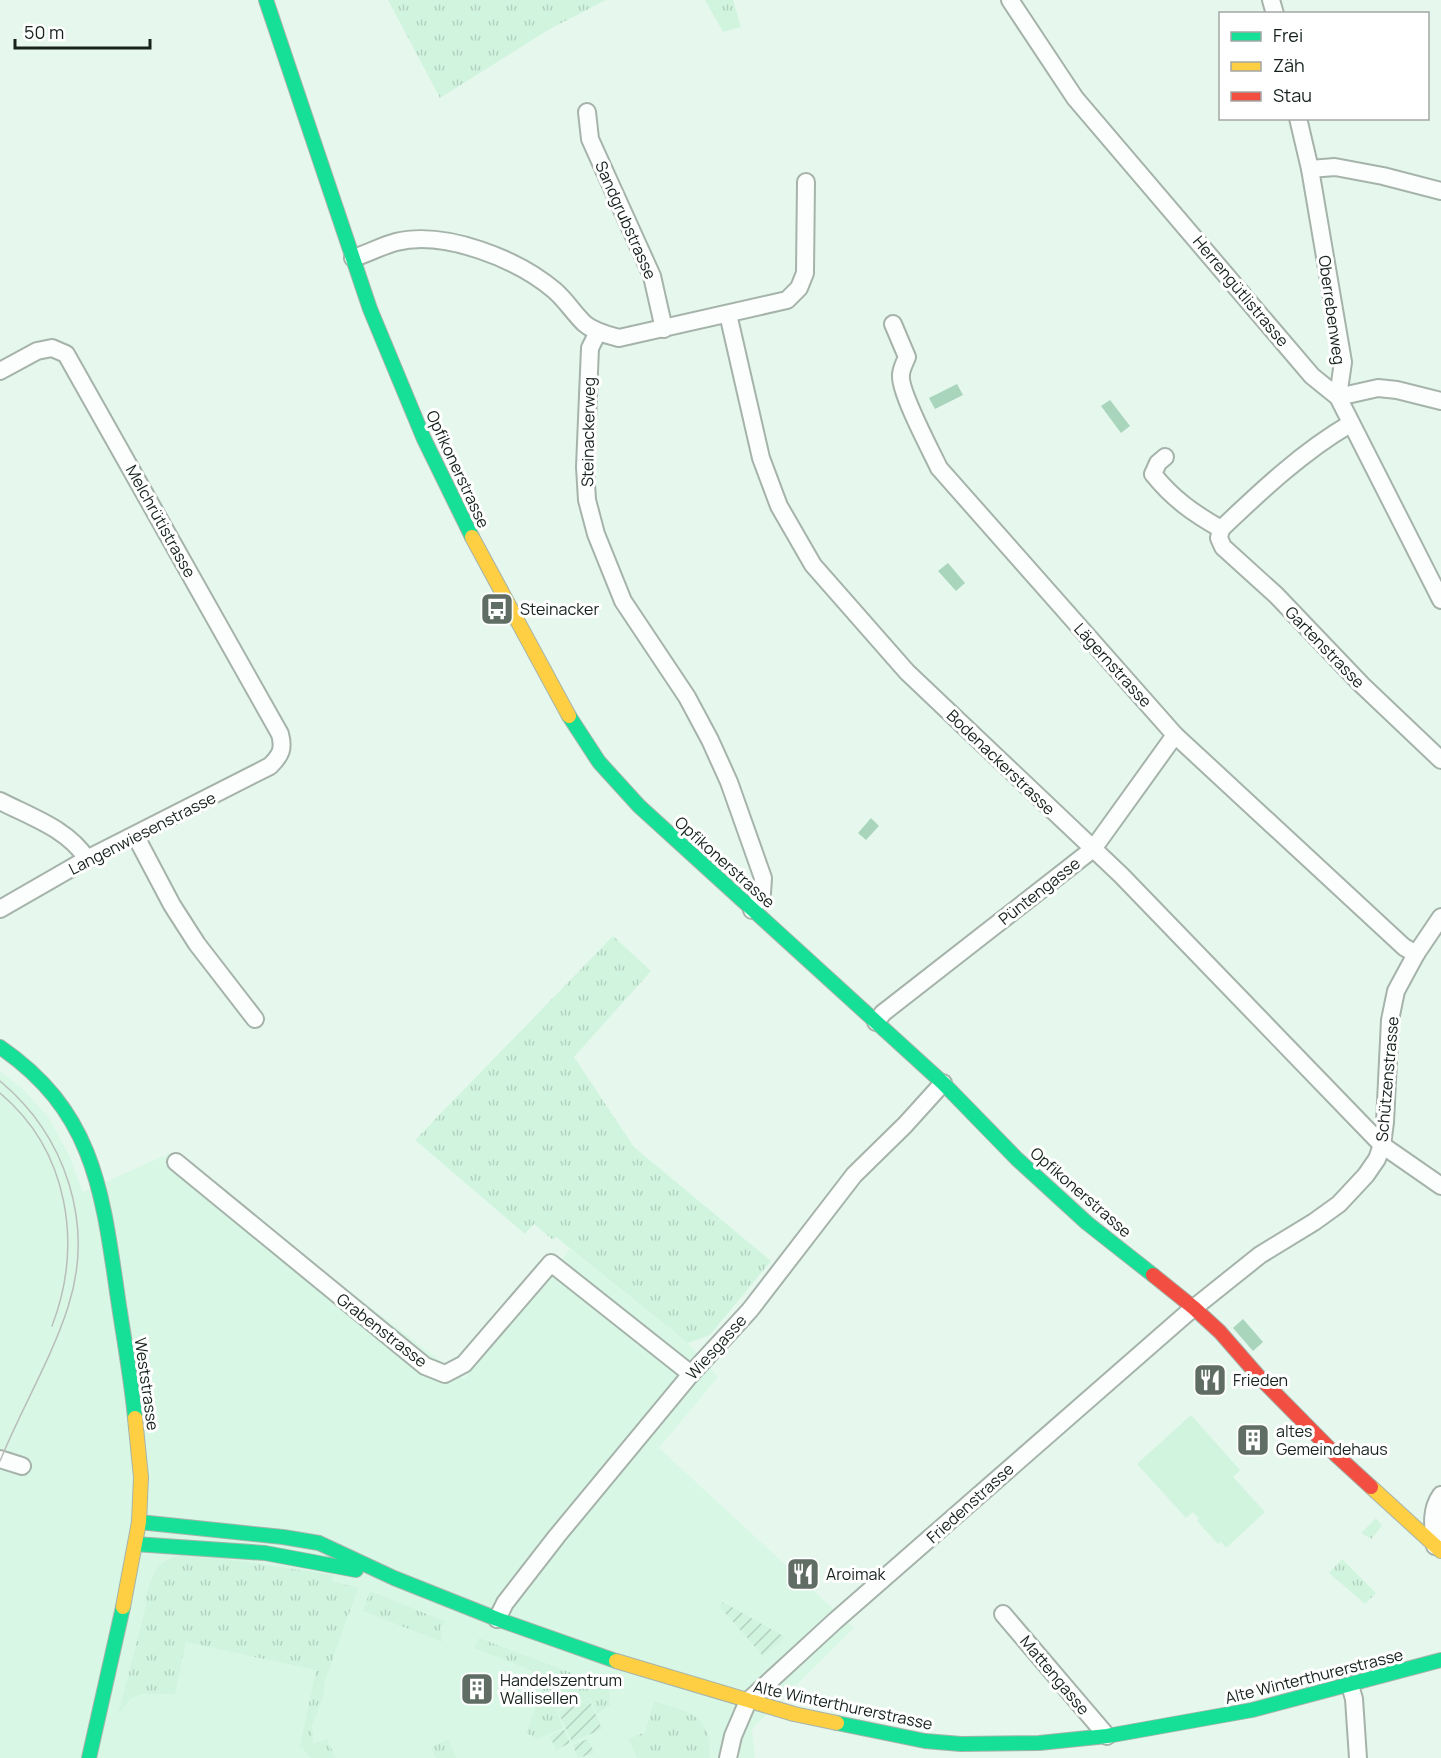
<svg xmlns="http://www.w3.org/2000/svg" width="1441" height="1758" font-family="Manrope,sans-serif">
  <defs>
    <pattern id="grass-tufts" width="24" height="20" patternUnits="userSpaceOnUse" patternTransform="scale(1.5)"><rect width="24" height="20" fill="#d1f4df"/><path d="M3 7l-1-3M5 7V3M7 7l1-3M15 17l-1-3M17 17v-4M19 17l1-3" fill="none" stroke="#b3d1bf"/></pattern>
    <pattern id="garden-furrows" width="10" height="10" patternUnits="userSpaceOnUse" patternTransform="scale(1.5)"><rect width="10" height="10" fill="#d1f4df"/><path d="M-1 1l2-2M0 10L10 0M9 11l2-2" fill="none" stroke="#b3d1bf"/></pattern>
  </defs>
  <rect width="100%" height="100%" fill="#e6f8ed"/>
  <!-- built -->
  <path fill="#d9f7e5" d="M0,1071l23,18 26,29 19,35 15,39 87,-39 294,226 106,-130 118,94 30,34 -59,71 195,180 -102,101 3,29h-755z"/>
  <!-- grass -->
  <g fill="url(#grass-tufts)">
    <path d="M388,0h218l-58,30 -108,68z"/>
    <path d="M705,0h28l8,27 -18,5z"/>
    <path d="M613,936l38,35 -77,86 60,90 137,114 -61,74 -22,8 -132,-106 -3,3 -19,-16 -9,10 -110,-94z"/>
    <path d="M1376,1518l6,8 -11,13 -10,-6z"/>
    <path d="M178,1555h20l135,20 -1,6 26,7 -34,96v10l-12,33 1,17 14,-5 8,18 3,1h-27l-11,-12 16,-76 -130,-28 -11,52h-34l-11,5 -12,16 29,-113 -2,-1c7,-26 8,-36 33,-46z"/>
    <path d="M1342,1559l34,34 -11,11 -36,-31z"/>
    <path d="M370,1591l77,31 -7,5 2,15 -79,-31z"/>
    <path d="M479,1638l130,49 1,18 -13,9 -7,-16 -34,12 7,18 -25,11 -12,-6 18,-49 -3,-10 -67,-26z"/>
    <path d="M654,1701c34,11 60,13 55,57h-72l-8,-19 16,-7z"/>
    <path d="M448,1739l8,19h-20l-5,-11z"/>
  </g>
  <!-- park -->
  <path fill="#d1f4df" d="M1191,1415l49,55 -7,7 32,35 -39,36 -5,-6 -3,2 -21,-23 2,-3 -6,-6 -7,6 -49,-54z"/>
  <!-- garden -->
  <g fill="url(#garden-furrows)">
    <path d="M723,1602l62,35 -22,19 -43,-49z"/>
    <path d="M589,1699l13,30 -30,13 -14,-30z"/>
    <path d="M564,1729l6,14 -14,7 -6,-14z"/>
    <path d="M588,1739l6,14 -16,5 -5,-13z"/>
  </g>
  <!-- water -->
  <g fill="#a8d5bb">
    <path d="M957,384l6,11 -28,14 -6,-11z"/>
    <path d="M1110,400l20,26 -9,7 -20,-27z"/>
    <path d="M948,563l17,20 -9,8 -18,-20z"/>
    <path d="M871,818l8,8 -13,14 -8,-7z"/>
    <path d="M1243,1319l20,23 -10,9 -20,-23z"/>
  </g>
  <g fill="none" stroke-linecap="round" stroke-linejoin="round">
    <defs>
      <g id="street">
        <path d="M1010,0l65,98 237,278 26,21 103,203"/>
        <path d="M1271,0l4,14"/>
        <path d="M587,112l3,27 62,137 12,53"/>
        <path d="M1298,118l12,51 33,193 -5,35"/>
        <path d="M1310,169l25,-2 48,9 58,15"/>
        <path d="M353,258c14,-4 28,-12 43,-16 49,-12 121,17 158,48 12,10 20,24 31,34 10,8 23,11 34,14l168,-38 12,-12 6,-15 1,-91"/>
        <path d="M728,314l33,144 18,48 34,59 94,107 214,203 261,270 59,41"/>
        <path d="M893,324l14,33c-2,5 -6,12 -6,18 -2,16 30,76 38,93l236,267 229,212 12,7"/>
        <path d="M598,332l-8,16 -5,119 2,33 9,34 27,67 64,96 23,43 19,42 34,96 -1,15 -10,17"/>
        <path d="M0,371l37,-20 15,-3 14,6 214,380c4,15 1,21 -10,32l-183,93 -87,50"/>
        <path d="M1338,397l40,-9 19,2 44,11"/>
        <path d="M1350,424c-48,28 -89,67 -129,105l-2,9 4,9 53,48 86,90 79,75"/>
        <path d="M1165,457l-7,6 -5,11c20,25 40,39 68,55"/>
        <path d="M0,801c31,16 68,28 87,58"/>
        <path d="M135,835l37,70 25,39 58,75"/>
        <path d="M876,1022l7,-9 210,-164 82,-114"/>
        <path d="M176,1162l249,204 20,8 19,-10 87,-101 140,111"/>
        <path d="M0,1459l22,7"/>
        <path d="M1435,1546c-2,-18 -5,-36 6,-51"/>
        <path d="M1003,1614l104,122"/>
        <path d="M497,1619l8,-16 52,-67 134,-162 59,-64 104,-135 51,-50 38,-42"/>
        <path d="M1350,1685l4,14 4,59"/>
        <path d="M728,1758l5,-22 15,-35 87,-80 350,-306 75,-60 54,-33 25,-18 27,-29 11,-16 5,-14 3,-23 5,-102 6,-29 20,-37 25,-37"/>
      </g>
      <g id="fast">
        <path d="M266,0l104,309 54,130 48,98"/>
        <path d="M569,716l30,46 40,44 304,277 74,76 70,64 66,52"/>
        <path d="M0,1047c93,64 102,142 117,245 6,42 14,84 18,126"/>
        <path d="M139,1522l144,15 36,6 75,35 103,41 119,42"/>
        <path d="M135,1544l130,9 91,17"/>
        <path d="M837,1723l88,18 36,3 78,-1 68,-7 145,-26 189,-50"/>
        <path d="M89,1758l34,-151"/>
      </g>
      <g id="slow">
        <path d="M472,537l97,179"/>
        <path d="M1371,1487l70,64"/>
        <path d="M123,1607l16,-85 2,-45 -6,-59"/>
        <path d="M616,1661l178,53 43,9"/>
      </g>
      <path id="jam" d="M1153,1275l41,33 26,24 41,47 74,75 36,33"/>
    </defs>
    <!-- street casing -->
    <use href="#street" stroke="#a6b3ab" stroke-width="20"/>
    <!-- fast casing -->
    <use href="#fast" stroke="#a6b3ab" stroke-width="16"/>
    <!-- slow casing -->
    <use href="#slow" stroke="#a6b3ab" stroke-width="16"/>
    <!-- jam casing -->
    <use href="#jam" stroke="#a6b3ab" stroke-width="16"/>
    <!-- street -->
    <use href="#street" stroke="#fbfefc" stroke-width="16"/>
    <!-- fast -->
    <use href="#fast" stroke="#16e098" stroke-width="14"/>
    <!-- slow -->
    <use href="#slow" stroke="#ffcf43" stroke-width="14"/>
    <!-- jam -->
    <use href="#jam" stroke="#f24e42" stroke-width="14"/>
    <!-- tram -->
    <g stroke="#b9bebb" stroke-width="1.5">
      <path d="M0,1081c66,55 95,143 68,226 -17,53 -47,102 -68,154"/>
      <path d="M0,1093c69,58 83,152 52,233"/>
    </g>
  </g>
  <!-- icons -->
  <defs>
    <symbol id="bus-square" viewBox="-11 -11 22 22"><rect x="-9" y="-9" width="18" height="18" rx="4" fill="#5f6d64" stroke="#fff"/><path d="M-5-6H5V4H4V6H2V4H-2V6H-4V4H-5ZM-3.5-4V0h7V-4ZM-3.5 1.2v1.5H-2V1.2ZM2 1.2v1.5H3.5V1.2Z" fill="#fff"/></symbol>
    <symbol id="restaurant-square" viewBox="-11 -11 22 22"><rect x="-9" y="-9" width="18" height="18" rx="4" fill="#5f6d64" stroke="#fff"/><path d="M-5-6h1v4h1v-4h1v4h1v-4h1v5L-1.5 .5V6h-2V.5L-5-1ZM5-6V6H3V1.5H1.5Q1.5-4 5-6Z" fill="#fff"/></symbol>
    <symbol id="building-square" viewBox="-11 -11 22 22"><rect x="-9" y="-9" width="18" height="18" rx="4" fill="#5f6d64" stroke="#fff"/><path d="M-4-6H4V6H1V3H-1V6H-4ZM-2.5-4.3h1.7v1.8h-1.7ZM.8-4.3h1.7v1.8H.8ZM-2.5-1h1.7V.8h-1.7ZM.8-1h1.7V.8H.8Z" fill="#fff"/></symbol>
  </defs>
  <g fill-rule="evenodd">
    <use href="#bus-square" x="478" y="590" width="38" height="38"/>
    <use href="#restaurant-square" x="1191" y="1361" width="38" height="38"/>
    <use href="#building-square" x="1234" y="1421" width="38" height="38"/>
    <use href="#restaurant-square" x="784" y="1555" width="38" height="38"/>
    <use href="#building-square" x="458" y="1670" width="38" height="38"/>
  </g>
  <g text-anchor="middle" stroke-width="6" stroke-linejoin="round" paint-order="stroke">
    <!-- street labels -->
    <g font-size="16" fill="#16221b" stroke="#fff">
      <text transform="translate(626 220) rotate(66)" y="6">Sandgrubstrasse</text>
      <text transform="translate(1241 291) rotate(50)" y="6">Herrengütlistrasse</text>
      <text transform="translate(1332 310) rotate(82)" y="6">Oberrebenweg</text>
      <text transform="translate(588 432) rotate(-89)" y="6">Steinackerweg</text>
      <text transform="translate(458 469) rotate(65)" y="6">Opfikonerstrasse</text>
      <text transform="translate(161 521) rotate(61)" y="6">Melchrütistrasse</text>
      <text transform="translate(1325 647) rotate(46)" y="6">Gartenstrasse</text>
      <text transform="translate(1113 665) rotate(48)" y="6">Lägernstrasse</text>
      <text transform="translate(1001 762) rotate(44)" y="6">Bodenackerstrasse</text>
      <text transform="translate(142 833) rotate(-27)" y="6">Langenwiesenstrasse</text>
      <text transform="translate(725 862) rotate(42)" y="6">Opfikonerstrasse</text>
      <text transform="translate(1039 891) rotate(-38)" y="6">Püntengasse</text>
      <text transform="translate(1387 1079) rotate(-85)" y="6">Schützenstrasse</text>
      <text transform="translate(1081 1192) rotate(41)" y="6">Opfikonerstrasse</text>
      <text transform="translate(382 1330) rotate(38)" y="6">Grabenstrasse</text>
      <text transform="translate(716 1347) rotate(-48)" y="6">Wiesgasse</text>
      <text transform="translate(147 1384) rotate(82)" y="6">Weststrasse</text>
      <text transform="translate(970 1503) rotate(-42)" y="6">Friedenstrasse</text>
      <text transform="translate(1055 1675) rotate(50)" y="6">Mattengasse</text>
      <text transform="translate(1314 1676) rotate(-14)" y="6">Alte Winterthurerstrasse</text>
      <text transform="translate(843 1705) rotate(12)" y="6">Alte Winterthurerstrasse</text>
    </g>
    <!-- poi labels -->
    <g font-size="16" fill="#16221b" stroke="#fff" text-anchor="start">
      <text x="520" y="615">Steinacker</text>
      <text x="1233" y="1386">Frieden</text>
      <text x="1276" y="1437">altes<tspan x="1276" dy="18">Gemeindehaus</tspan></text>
      <text x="826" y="1580">Aroimak</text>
      <text x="500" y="1686">Handelszentrum<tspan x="500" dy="18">Wallisellen</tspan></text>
    </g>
  </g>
  <!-- legend -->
  <rect x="1219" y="12" width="210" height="108" fill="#ffffff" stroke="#a2a7a4" stroke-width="1.5"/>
  <rect x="1231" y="32" width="30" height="9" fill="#16e098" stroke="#a2a7a4" stroke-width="1.5"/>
  <text x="1273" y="42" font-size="18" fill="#16221b">Frei</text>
  <rect x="1231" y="62" width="30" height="9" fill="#ffcf43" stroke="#a2a7a4" stroke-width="1.5"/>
  <text x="1273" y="72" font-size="18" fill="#16221b">Zäh</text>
  <rect x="1231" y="92" width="30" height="9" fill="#f24e42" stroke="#a2a7a4" stroke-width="1.5"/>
  <text x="1273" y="102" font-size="18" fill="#16221b">Stau</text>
  <!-- scale -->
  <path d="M15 39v9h135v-9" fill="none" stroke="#16221b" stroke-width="3"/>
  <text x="24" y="39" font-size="18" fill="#16221b" stroke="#ffffff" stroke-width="4.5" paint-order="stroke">50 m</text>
</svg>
